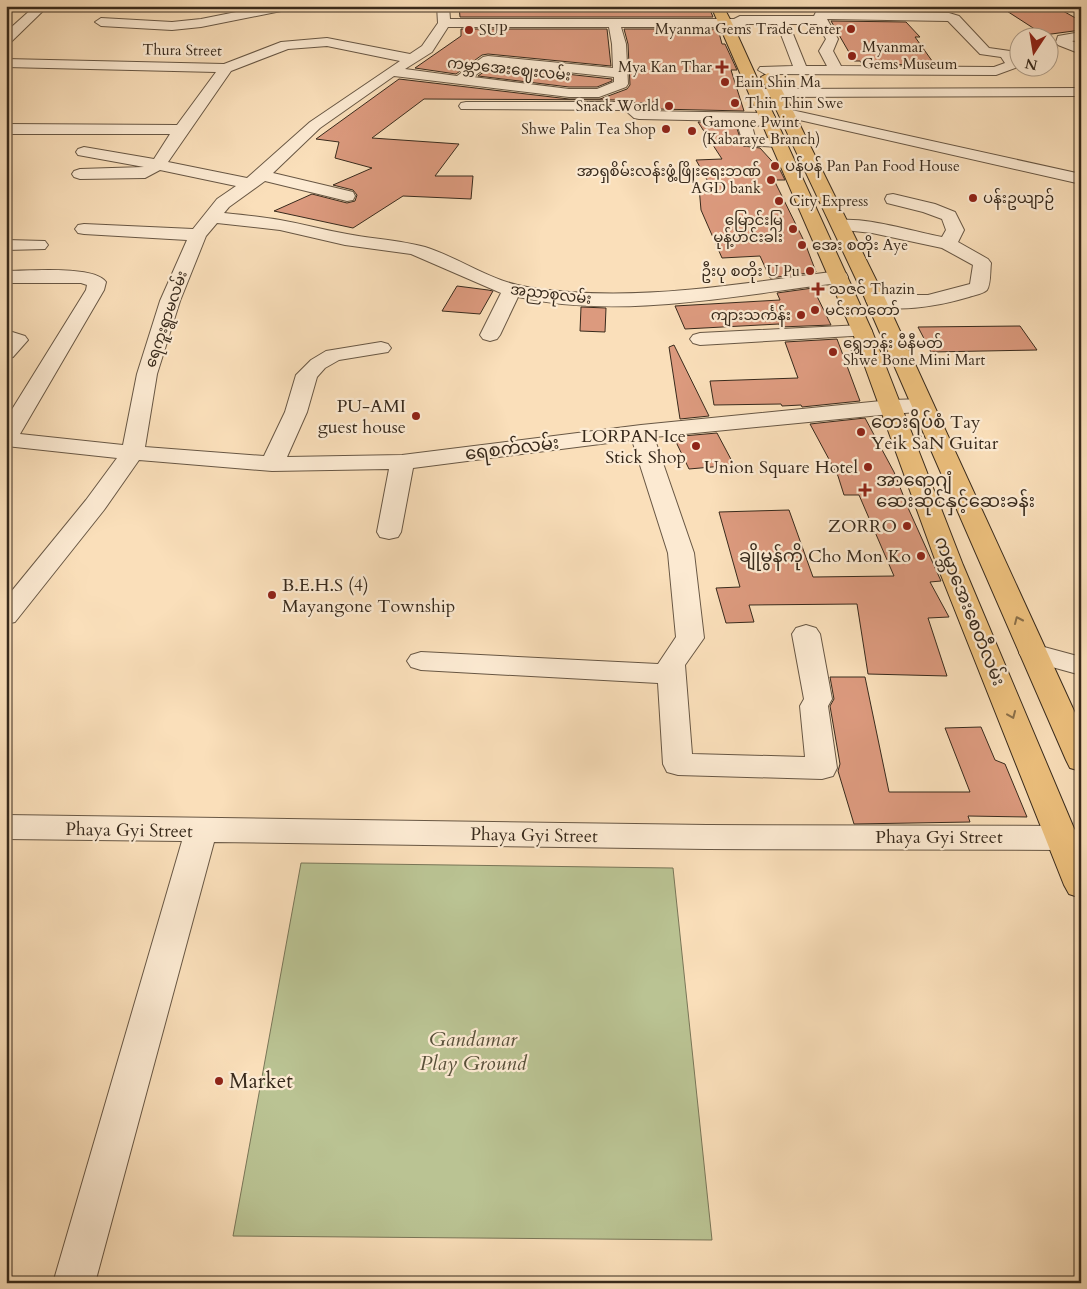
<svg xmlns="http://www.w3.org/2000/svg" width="1087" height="1289" font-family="Cardo,'Noto Sans Myanmar',serif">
  <rect width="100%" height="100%" fill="#fadfba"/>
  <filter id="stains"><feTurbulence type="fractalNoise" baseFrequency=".004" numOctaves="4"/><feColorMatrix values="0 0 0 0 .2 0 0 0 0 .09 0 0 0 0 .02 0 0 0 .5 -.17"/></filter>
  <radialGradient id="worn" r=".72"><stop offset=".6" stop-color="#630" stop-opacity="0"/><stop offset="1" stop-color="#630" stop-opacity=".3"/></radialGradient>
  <!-- green -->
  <path fill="#bac393" stroke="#797658" d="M301,863l372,5 39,372 -479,-4z"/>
  <!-- building -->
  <g fill="#dc9a7e" stroke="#382a1c">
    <path d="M459,6h36v3l53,2 154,-5 7,1 4,10h-253z"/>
    <path d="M823,6h69l4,4 -72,-1z"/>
    <path d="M999,6h55l27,15v9l-37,5z"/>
    <path d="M831,21l75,1 14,15h-5l20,28 -73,-1 -2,-3h-6z"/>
    <path d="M461,29h146l4,37 -123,-12 -6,1 -26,19 -41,-6 46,-32z"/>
    <path d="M624,29h94l4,15h3l12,26h-6l13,41 -86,-2 -1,-7 -21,1 -7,-3 -205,-1 -52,39 87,6 -24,32h38l-2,23 -68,-3 -50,32 -79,-17 38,-17 35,9 8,-2 2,-6 -4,-5 -20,-5 39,-17 -37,-10 4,-16 -23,-3 83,-60 170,20h31l27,-10 3,-4 -2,-41z"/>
    <path d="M492,66l120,13v2l-15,6h-28l-91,-11z"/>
    <path d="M698,122l37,1 8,23 17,2 20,22 5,10h-11l31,63 11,29 -46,6 -10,-22 -38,2 -21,-48 -2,-23h12l-15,-27 26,-1z"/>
    <path d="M457,286l31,4 5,1 -13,23 -38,-3z"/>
    <path d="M813,288l18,37 -51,2 -1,-3 -94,5 -10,-23 105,-6 -3,-7z"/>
    <path d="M581,307l25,1 -1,24 -25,-1z"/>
    <path d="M1020,326l17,24 -106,2 -13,-25z"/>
    <path d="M837,339l23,62 -58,6 -1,-2 -19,1 -1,-2 -67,1 -4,-24 88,-3 -13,-36z"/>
    <path d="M674,345l35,71 -29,3 -11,-72z"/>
    <path d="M865,418l29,54 15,38 32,71 -11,1 19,35 -21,1 19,58 -79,-2 -11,-70 -108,1 5,17 -28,1 -10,-35 24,-1 -21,-75 70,-2 24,67 81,-1 -35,-81h-15l-6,-19 -28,-52z"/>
    <path d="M717,433l17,32 -45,4 -13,-27 8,-1 -1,-5z"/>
    <path d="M830,677h35l24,115h81l-25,-64 36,-1 14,33 10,4 22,53 -59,-1 2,6 -116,2 -16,-53 2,-7 -10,-58 4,-7z"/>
  </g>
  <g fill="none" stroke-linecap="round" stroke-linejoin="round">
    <defs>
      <g id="minor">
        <path d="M35,6h13l-37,36 -5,1v-11z"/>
        <path d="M266,6h26l-6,4 -85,17 -29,3 -71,-4 -6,-4 6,-4 71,4 29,-3z"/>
        <path d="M437,6h12l1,13h284l6,-3h74l2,-4 4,-1 129,2 10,3 30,32 21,3 10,13 -2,3 -22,8 -231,-1 -7,-4 2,-3 33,-1 -16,-42h-30l-6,3h-120l5,17 2,40 -2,3 -27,10h-30l-175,-21 -74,52 -47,45 80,19 2,4 -2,4 -6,1 -82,-20 -36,26 -5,6c19,2 38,4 56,7 23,4 44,10 67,14 26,5 53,6 78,13 35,11 65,34 102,40 103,17 209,-3 312,-16l7,2 2,4 -2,4 -7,2c-103,12 -218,37 -321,14l-18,38 -3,4 -7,2 -7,-2 -3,-4 21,-42 -90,-39 -66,-9 -65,-15 -63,-7 -11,13 -26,65 -23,73 -12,73 119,9 21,-44 11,-37 15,-15 15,-9 55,-9 7,2 3,4 -3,4 -49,8 -14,8 -8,9 -10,35 -20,45 115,-2 239,-30 250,-25 32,-1 8,2 3,5 -3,5 -40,3 -237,23 40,116 10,85 -19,27 7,89 113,3 -5,-51 4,-7 -12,-65 4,-6 10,-3 10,3 4,6 12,65 -4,7 9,62 -4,8 -11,3 -144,-4 -11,-3 -4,-8 -5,-81 -237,-13 -10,-3 -4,-6 4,-6 10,-3 237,12 18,-27 -8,-84 -36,-113 -219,28 -12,64 -3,5 -9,2 -9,-2 -3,-5 12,-63 -117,2 -133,-11 -35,50 -89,112 -9,2v-26l80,-98 31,-42 -111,-12v-27l80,-129 1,-5 -6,-2h-75v-12c21,0 89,-6 100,11l-2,8 -84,144 103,11 14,-71 23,-73 27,-61 -103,-6 -6,-1 -3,-4 3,-4 6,-1 109,5 24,-30 19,-13 -76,-16 -15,8 -65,1 -6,-2 -2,-3 2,-3 6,-2 64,-2 -66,-12 -2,-3 2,-3 6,-2 70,12 16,-25h-164v-10l171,1 39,-53 -210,-5v-8l218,5 57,-22 46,-4 83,16 12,-8 16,-23zM827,19l121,2 32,33 21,3 4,6 -11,4 -153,-1 -8,-15 5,-12zM789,24h28l9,15 -7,12 8,15h-21zM448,27h161l3,17 1,24 -125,-12 -5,1 -26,19 -52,-7 27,-17zM327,46l73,15 -90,61 -63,56 -79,-16 63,-91 57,-22zM491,64l123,13v5l-17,7h-28l-96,-12z"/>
        <path d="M1081,32v8l-9,1 9,4v9l-23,-9 -2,-3 2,-6z"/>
        <path d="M1081,88v8l-325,1 -5,-1 -2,-3 2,-3 5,-1z"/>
        <path d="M466,102h163l5,1 9,8 125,2 5,1 2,3 -3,3 1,2 -2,3 -19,1 3,11 29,2 3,3 -3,3 -5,2 -35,-2 -8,-24 -97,-2 -5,-1 -9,-8 -164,-1 -2,-3 2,-3z"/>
        <path d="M787,109l294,65v10l-299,-68 -2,-3 2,-3z"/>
        <path d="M893,194l42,10 20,8 9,18 -6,12 30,17 3,4c-1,7 0,21 -4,27 -4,4 -13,5 -18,7 -31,9 -68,16 -100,8l-3,-4 3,-4 7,-2h52l42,-11 3,-19 -31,-17 -70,-15 -37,-4 -3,-4 3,-4c25,-6 80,11 107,16l4,-7 -4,-11 -19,-7 -36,-9 -2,-4 2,-4z"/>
        <path d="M6,240l39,1 3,4 -3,4 -39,1z"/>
        <path d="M862,325l7,2 3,4 -3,4 -169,10 -7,-2 -3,-4 3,-4 7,-2z"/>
        <path d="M6,330l19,6 3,4 -15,17 -7,2z"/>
        <path d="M1033,644l48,13v18l-58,-16 -4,-6 4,-6z"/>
        <path d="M6,815l701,10 356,1 11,3 5,9 -5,9 -11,3 -356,-1 -493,-7 -119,441h-42l129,-442 -176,-2z"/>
      </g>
      <g id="major">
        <path d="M711,6h12l9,17 140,308 91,234 118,280v53l-12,-4 -5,-9 -127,-320 -85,-234z"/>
        <path d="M768,73l7,4 19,36 89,181 198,432v45l-11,-3 -4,-8 -203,-466 -102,-217z"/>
      </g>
    </defs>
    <!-- minor casing -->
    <use href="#minor" stroke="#685744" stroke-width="2"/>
    <!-- major casing -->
    <use href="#major" stroke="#382a1c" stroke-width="2"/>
    <!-- minor -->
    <use href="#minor" fill="#fcead2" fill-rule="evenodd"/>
    <!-- major -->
    <use href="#major" fill="#edc07d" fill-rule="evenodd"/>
  </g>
  <!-- one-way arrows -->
  <defs><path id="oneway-chevron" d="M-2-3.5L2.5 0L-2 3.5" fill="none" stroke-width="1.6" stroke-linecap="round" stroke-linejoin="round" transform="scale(1.25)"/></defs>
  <g stroke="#896e48">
    <use href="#oneway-chevron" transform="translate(1018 620) rotate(-114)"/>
    <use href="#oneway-chevron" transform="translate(1012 715) rotate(67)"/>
  </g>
  <!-- markers -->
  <g fill="#8f2418" stroke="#fcead2" stroke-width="2">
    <circle cx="851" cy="29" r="5"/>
    <circle cx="469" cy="30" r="5"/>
    <circle cx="852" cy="56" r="5"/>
    <path d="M719.5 59.5h5v5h5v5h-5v5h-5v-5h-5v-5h5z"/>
    <circle cx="725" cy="82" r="5"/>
    <circle cx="735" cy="103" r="5"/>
    <circle cx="669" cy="106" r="5"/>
    <circle cx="666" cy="129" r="5"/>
    <circle cx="692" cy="131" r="5"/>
    <circle cx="775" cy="166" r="5"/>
    <circle cx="771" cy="180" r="5"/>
    <circle cx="973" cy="198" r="5"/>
    <circle cx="779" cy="201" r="5"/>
    <circle cx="793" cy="229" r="5"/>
    <circle cx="802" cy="245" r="5"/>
    <circle cx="810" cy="271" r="5"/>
    <path d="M815.5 281.5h5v5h5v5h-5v5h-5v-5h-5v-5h5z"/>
    <circle cx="815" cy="310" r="5"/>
    <circle cx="801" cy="315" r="5"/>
    <circle cx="833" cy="352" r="5"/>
    <circle cx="416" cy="416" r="5"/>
    <circle cx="861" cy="432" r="5"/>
    <circle cx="696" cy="446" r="5"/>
    <circle cx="868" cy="467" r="5"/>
    <path d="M862.5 482.5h5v5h5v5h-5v5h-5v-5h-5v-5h5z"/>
    <circle cx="907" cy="526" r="5"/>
    <circle cx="921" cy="556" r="5"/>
    <circle cx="272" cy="595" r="5"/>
    <circle cx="219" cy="1081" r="5"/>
  </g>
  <g text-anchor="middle" stroke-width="4.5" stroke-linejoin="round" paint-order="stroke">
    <!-- far-poi labels -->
    <g font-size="15" fill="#382a1c" stroke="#fcead2" text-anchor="start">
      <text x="841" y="34" text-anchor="end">Myanma Gems Trade Center</text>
      <text x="479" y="35">SUP</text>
      <text x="862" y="52">Myanmar<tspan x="862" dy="17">Gems Museum</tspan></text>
      <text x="712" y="72" text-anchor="end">Mya Kan Thar</text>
      <text x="735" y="87">Eain Shin Ma</text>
      <text x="745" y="108">Thin Thin Swe</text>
      <text x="659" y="111" text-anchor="end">Snack World</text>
      <text x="702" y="127">Gamone Pwint<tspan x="702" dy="17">(Kabaraye Branch)</tspan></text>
      <text x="656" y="134" text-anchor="end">Shwe Palin Tea Shop</text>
      <text x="785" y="171">ပန်ပန် Pan Pan Food House</text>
      <text x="761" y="176" text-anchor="end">အာရှစိမ်းလန်းဖွံ့ဖြိုးရေးဘဏ်<tspan x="761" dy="17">AGD bank</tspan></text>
      <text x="983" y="203">ပန်းဥယျာဉ်</text>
      <text x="789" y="206">City Express</text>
      <text x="783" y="225" text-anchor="end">မြောင်းမြ<tspan x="783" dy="17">မုန့်ဟင်းခါး</tspan></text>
      <text x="812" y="250">အေး စတိုး Aye</text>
      <text x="800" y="276" text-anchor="end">ဦးပု စတိုး U Pu</text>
      <text x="829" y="294">သဇင် Thazin</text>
      <text x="825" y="315">မင်းကတော်</text>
      <text x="791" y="320" text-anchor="end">ကျားသင်္ကန်း</text>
      <text x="843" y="348">ရွှေဘုန်း မီနီမတ်<tspan x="843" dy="17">Shwe Bone Mini Mart</tspan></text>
    </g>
    <!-- far-street labels -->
    <g font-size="15" fill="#382a1c" stroke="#fcead2">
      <text transform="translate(182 50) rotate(1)" y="5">Thura Street</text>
      <text transform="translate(509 69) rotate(6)" y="5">ကမ္ဘာအေးဈေးလမ်း</text>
      <text transform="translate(551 294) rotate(7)" y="5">အညာစုလမ်း</text>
      <text transform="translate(166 319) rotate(-71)" y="5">ရေကူးရွာမလမ်း</text>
    </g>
    <!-- poi labels -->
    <g font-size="18" fill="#382a1c" stroke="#fcead2" text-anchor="end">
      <text x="406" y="412">PU-AMI<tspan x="406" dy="21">guest house</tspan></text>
      <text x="871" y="428" text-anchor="start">တေးရိပ်စံ Tay<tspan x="871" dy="21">Yeik SaN Guitar</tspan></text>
      <text x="686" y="442">LORPAN Ice<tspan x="686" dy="21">Stick Shop</tspan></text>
      <text x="858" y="473">Union Square Hotel</text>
      <text x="876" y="486" text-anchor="start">အာရောဂျံ<tspan x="876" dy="21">ဆေးဆိုင်နှင့်ဆေးခန်း</tspan></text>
      <text x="897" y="532">ZORRO</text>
      <text x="911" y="562">ချိုမွန်ကို Cho Mon Ko</text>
      <text x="282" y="591" text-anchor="start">B.E.H.S (4)<tspan x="282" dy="21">Mayangone Township</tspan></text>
    </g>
    <!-- street labels -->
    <g font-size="18" fill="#382a1c" stroke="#fcead2">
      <text transform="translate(512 448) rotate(-7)" y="6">ရေစက်လမ်း</text>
      <text transform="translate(970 611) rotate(68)" y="6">ကမ္ဘာအေးစေတီလမ်း</text>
      <text transform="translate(129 830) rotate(1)" y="6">Phaya Gyi Street</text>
      <text transform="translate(534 835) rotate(1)" y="6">Phaya Gyi Street</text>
      <text x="939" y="843">Phaya Gyi Street</text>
    </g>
    <!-- near-park labels -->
    <g font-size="21" font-style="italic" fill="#58503a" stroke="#fcead2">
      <text x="473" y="1046">Gandamar<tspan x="473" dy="24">Play Ground</tspan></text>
    </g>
    <!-- near-poi labels -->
    <g font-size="21" fill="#382a1c" stroke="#fcead2" text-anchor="start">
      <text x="229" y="1088">Market</text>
    </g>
  </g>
  <!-- margin -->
  <rect width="1087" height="1289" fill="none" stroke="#fadfba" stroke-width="25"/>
  <rect x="8" y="8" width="1072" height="1274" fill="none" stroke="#382a1c" stroke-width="2.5"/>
  <rect x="12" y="12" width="1062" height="1264" fill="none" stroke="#382a1c"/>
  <!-- north arrow -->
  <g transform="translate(1034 52) rotate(192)"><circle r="24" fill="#fcead2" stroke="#ae9d89"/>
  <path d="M0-4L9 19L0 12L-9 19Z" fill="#8f2418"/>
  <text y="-8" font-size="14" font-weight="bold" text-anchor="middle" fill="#382a1c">N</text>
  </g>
  <rect width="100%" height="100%" filter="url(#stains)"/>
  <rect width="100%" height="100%" fill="url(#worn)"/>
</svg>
